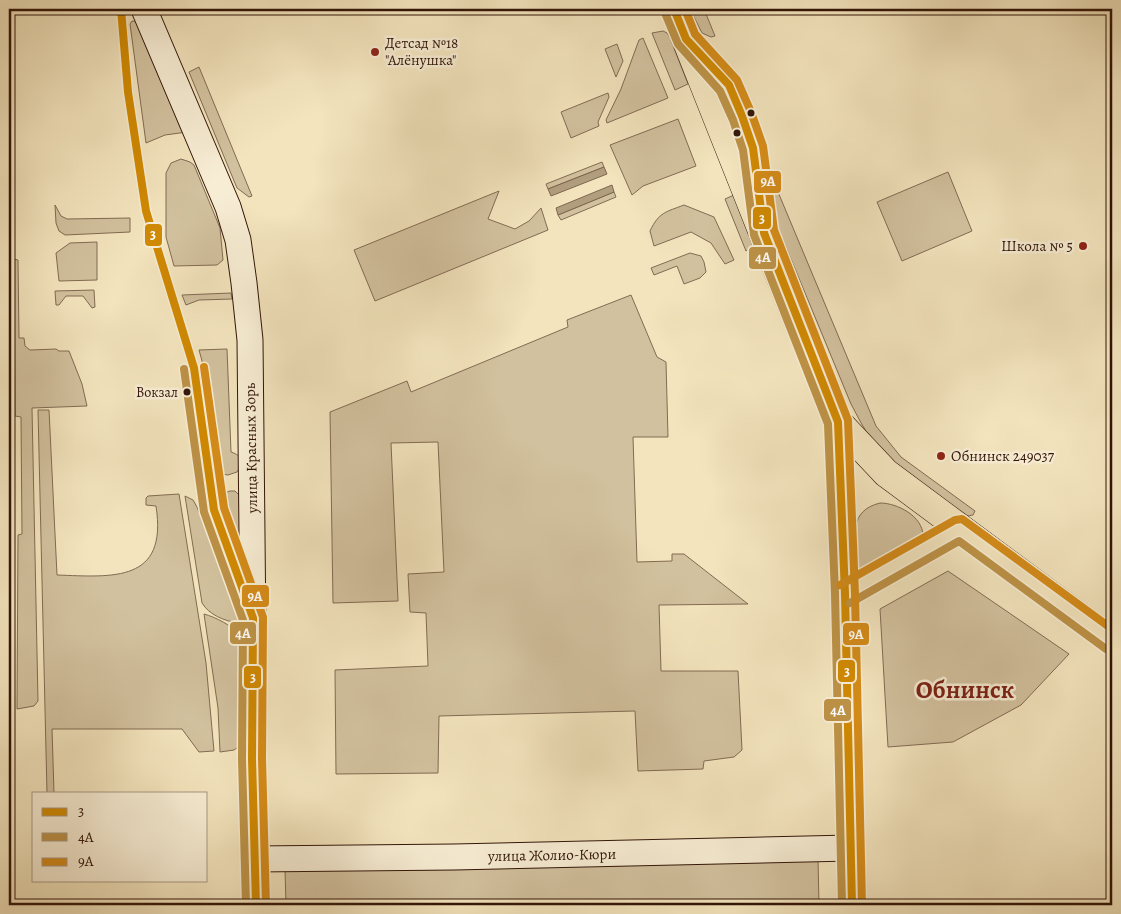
<svg xmlns="http://www.w3.org/2000/svg" width="1121" height="914" font-family="Alegreya,serif">
  <rect width="100%" height="100%" fill="#f3e4bd"/>
  <filter id="stains"><feTurbulence type="fractalNoise" baseFrequency=".004" numOctaves="4"/><feColorMatrix values="0 0 0 0 .2 0 0 0 0 .09 0 0 0 0 .02 0 0 0 .5 -.17"/></filter>
  <radialGradient id="worn" r=".72"><stop offset=".6" stop-color="#630" stop-opacity="0"/><stop offset="1" stop-color="#630" stop-opacity=".3"/></radialGradient>
  <!-- green -->
  <g fill="#d2c19e" stroke="#826b53">
    <path d="M690,9h14l11,27 -4,1 -9,-4z"/>
    <path d="M132,21l9,1 46,110 -22,3 -19,8 -16,-119z"/>
    <path d="M663,31l4,2 3,5 18,46 -13,6 -23,-57z"/>
    <path d="M643,38l25,60 -61,25 -1,-3 15,-31 18,-49z"/>
    <path d="M617,44l6,17 -7,16 -11,-28z"/>
    <path d="M199,67l53,129 -3,1 -12,-9 -48,-116z"/>
    <path d="M608,93l1,4 -11,25 1,4 -28,12 -10,-26z"/>
    <path d="M678,119l18,47 -53,20 -11,9 -22,-50z"/>
    <path d="M181,159l9,3 4,3 26,63 3,32 -6,5 -43,1 -8,-29v-64l5,-10z"/>
    <path d="M602,162l2,5 -56,22 -2,-5z"/>
    <path d="M948,172l24,59 -70,30 -25,-59z"/>
    <path d="M769,188l9,4 98,234 25,31 74,54 -2,4 -5,1c-33,-22 -70,-42 -95,-75 -9,-11 -15,-24 -22,-37l-89,-215z"/>
    <path d="M499,191l-11,28 27,10 14,-8 12,-13 7,22 -173,71 -21,-51z"/>
    <path d="M614,192l2,5 -55,23 -3,-5z"/>
    <path d="M734,195l19,46 -1,6 -6,4 -21,-52z"/>
    <path d="M55,205l6,11 6,3 63,-1v14l-65,3 -6,-4 -3,-8z"/>
    <path d="M684,205l30,12 20,43 -9,4 -14,-21 -20,-11 -37,14 -4,-15c9,-19 16,-19 34,-26z"/>
    <path d="M97,242v38l-38,1 -3,-28 14,-10z"/>
    <path d="M690,253l11,3 3,6 2,10 -6,6 -16,6 -7,-18 -23,9 -3,-7z"/>
    <path d="M14,259l4,1 1,78h5l1,8 5,4 26,-1 3,2h10l13,33 5,22 -55,2 6,293 -4,5 -17,3 1,-174 4,-1 -1,-117 -6,-1z"/>
    <path d="M94,290l1,17 -3,1 -9,-12h-17l-7,9h-3l-1,-14z"/>
    <path d="M231,293l1,6 -33,1 -13,5 -4,-10z"/>
    <path d="M631,295l26,62 9,5 2,75h-35l4,125 35,-1v-7h12l64,50 -89,1 2,66h77l4,79 -8,7 -30,4 -1,8 -65,2 -3,-60 -196,5 -1,57 -102,1 -1,-104 93,-4 -2,-53 -16,-1 -2,-38 36,-2 -6,-130 -47,1 7,158 -65,2 -3,-191 77,-31 4,11 157,-65 -1,-7z"/>
    <path d="M227,349l4,103c12,4 12,10 6,20l-9,3 -7,-1 -5,-9 -3,-9 -9,-88 -5,-18z"/>
    <path d="M38,410h11l8,165c56,2 111,8 99,-69l-10,-1v-7l2,-2 31,-2 27,169 8,88 -15,1 -17,-23h-130l2,64h-7z"/>
    <path d="M230,491h5l4,4 2,55 -2,1 -2,-2 -17,-44v-6l2,-5z"/>
    <path d="M185,496l8,4 4,7 40,98 1,18c-13,-2 -29,-8 -36,-20z"/>
    <path d="M880,503c17,0 43,13 43,33l-58,34 -7,-2 -3,-6c1,-26 -7,-51 25,-59z"/>
    <path d="M948,571l121,83 -48,51 -68,37 -65,5 -8,-138z"/>
    <path d="M204,614c11,3 30,12 35,22l2,109 -7,5 -14,2 -2,-44z"/>
    <path d="M818,859l1,46h-533l-1,-35z"/>
  </g>
  <!-- water -->
  <g fill="#b19e7f" stroke="#7e674f">
    <path d="M604,167l3,7 -56,22 -3,-7z"/>
    <path d="M612,185l2,7 -56,23 -2,-7z"/>
  </g>
  <g fill="none" stroke-linecap="round" stroke-linejoin="round">
    <defs>
      <g id="secondary">
        <path d="M144,9l84,198 10,33 6,43 6,57 3,293 -1,126 4,146"/>
        <path d="M255,859l199,-2 396,-9"/>
      </g>
      <g id="primary">
        <path d="M674,9l164,413 7,172 7,311"/>
        <path d="M838,422l48,51 226,168"/>
        <path d="M845,594l115,-65"/>
      </g>
    </defs>
    <!-- secondary casing -->
    <use href="#secondary" stroke="#321508" stroke-width="27"/>
    <!-- primary casing -->
    <use href="#primary" stroke="#321508" stroke-width="29"/>
    <!-- secondary -->
    <use href="#secondary" stroke="#f7edd4" stroke-width="25"/>
    <!-- primary -->
    <use href="#primary" stroke="#f3e4bd" stroke-width="28"/>
    <defs>
      <g id="bus-1">
        <path d="M121,9l7,83 18,119 48,157 20,142 39,108 -1,141 4,146"/>
        <path d="M674,9l12,30 43,46 13,31 11,32 11,85 74,189 7,172 7,311"/>
      </g>
      <g id="bus-2">
        <path d="M665,13l13,31 42,47 13,29 10,30 11,85 74,189 7,170 7,311"/>
        <path d="M184,369l20,143 39,108 -1,139 4,146"/>
        <path d="M850,603l109,-62 147,108"/>
      </g>
      <g id="bus-3">
        <path d="M685,9l10,25 42,46 14,32 12,34 11,84 74,190 7,174 7,311"/>
        <path d="M204,367l20,141 39,109 -1,142 4,146"/>
        <path d="M840,585l115,-65 7,-1 150,110"/>
      </g>
    </defs>
    <!-- bus-1 casing -->
    <use href="#bus-1" stroke="#f7edd4" stroke-width="11"/>
    <!-- bus-2 casing -->
    <use href="#bus-2" stroke="#f7edd4" stroke-width="11"/>
    <!-- bus-3 casing -->
    <use href="#bus-3" stroke="#f7edd4" stroke-width="11"/>
    <!-- bus-1 -->
    <use href="#bus-1" stroke="#d08902" stroke-width="8"/>
    <!-- bus-2 -->
    <use href="#bus-2" stroke="#bd9246" stroke-width="8"/>
    <!-- bus-3 -->
    <use href="#bus-3" stroke="#d48b18" stroke-width="8"/>
  </g>
  <!-- markers -->
  <g fill="#8f2418" stroke="#f7edd4" stroke-width="2">
    <circle cx="375" cy="52" r="5"/>
    <circle cx="1083" cy="246" r="5"/>
    <circle cx="941" cy="456" r="5"/>
  </g>
  <g fill="#321508" stroke="#f7edd4" stroke-width="2">
    <circle cx="751" cy="113" r="4.5"/>
    <circle cx="737" cy="133" r="4.5"/>
    <circle cx="187" cy="392" r="4.5"/>
  </g>
  <g text-anchor="middle" stroke-width="5" stroke-linejoin="round" paint-order="stroke">
    <!-- bus labels -->
    <g font-size="14" fill="#321508" stroke="#f7edd4" text-anchor="end">
      <text x="178" y="397">Вокзал</text>
    </g>
    <!-- poi labels -->
    <g font-size="15" fill="#321508" stroke="#f7edd4" text-anchor="start">
      <text x="385" y="48">Детсад №18<tspan x="385" dy="17">"Алёнушка"</tspan></text>
      <text x="1073" y="251" text-anchor="end">Школа № 5</text>
      <text x="951" y="461">Обнинск 249037</text>
    </g>
    <!-- street labels -->
    <g font-size="15" fill="#321508" stroke="#f7edd4">
      <text transform="translate(251 448) rotate(-91)" y="5">улица Красных Зорь</text>
      <text transform="translate(552 855) rotate(-1)" y="5">улица Жолио-Кюри</text>
    </g>
    <!-- town labels -->
    <g font-size="25" font-weight="bold" fill="#7a1f14" stroke="#f7edd4">
      <text x="965" y="698">Обнинск</text>
    </g>
  </g>
  <g stroke="#f7edd4" stroke-width="2">
    <rect x="753" y="170" width="29" height="24" rx="5" fill="#d48b18"/>
    <rect x="752" y="206" width="20" height="24" rx="5" fill="#d08902"/>
    <rect x="144" y="223" width="19" height="24" rx="5" fill="#d08902"/>
    <rect x="748" y="246" width="29" height="24" rx="5" fill="#bd9246"/>
    <rect x="241" y="584" width="29" height="24" rx="5" fill="#d48b18"/>
    <rect x="229" y="621" width="28" height="24" rx="5" fill="#bd9246"/>
    <rect x="842" y="622" width="28" height="24" rx="5" fill="#d48b18"/>
    <rect x="837" y="659" width="19" height="24" rx="5" fill="#d08902"/>
    <rect x="243" y="665" width="19" height="24" rx="5" fill="#d08902"/>
    <rect x="823" y="698" width="29" height="24" rx="5" fill="#bd9246"/>
  </g>
  <g font-size="14" text-anchor="middle" font-weight="bold" fill="#fff">
    <text x="768" y="186">9А</text>
    <text x="762" y="223">3</text>
    <text x="153" y="239">3</text>
    <text x="763" y="262">4А</text>
    <text x="255" y="601">9А</text>
    <text x="243" y="638">4А</text>
    <text x="856" y="639">9А</text>
    <text x="847" y="676">3</text>
    <text x="253" y="682">3</text>
    <text x="838" y="715">4А</text>
  </g>
  <!-- margin -->
  <rect width="1121" height="914" fill="none" stroke="#f3e4bd" stroke-width="30"/>
  <rect x="10" y="10" width="1101" height="894" fill="none" stroke="#321508" stroke-width="2.5"/>
  <rect x="15" y="15" width="1091" height="884" fill="none" stroke="#321508"/>
  <!-- legend -->
  <rect x="32" y="792" width="175" height="90" fill="#f7edd4" stroke="#a89782"/>
  <rect x="42" y="808" width="25" height="8" fill="#d08902" stroke="#a89782"/>
  <text x="78" y="816" font-size="15" fill="#321508">3</text>
  <rect x="42" y="833" width="25" height="8" fill="#bd9246" stroke="#a89782"/>
  <text x="78" y="842" font-size="15" fill="#321508">4А</text>
  <rect x="42" y="858" width="25" height="8" fill="#d48b18" stroke="#a89782"/>
  <text x="78" y="866" font-size="15" fill="#321508">9А</text>
  <rect width="100%" height="100%" filter="url(#stains)"/>
  <rect width="100%" height="100%" fill="url(#worn)"/>
</svg>
